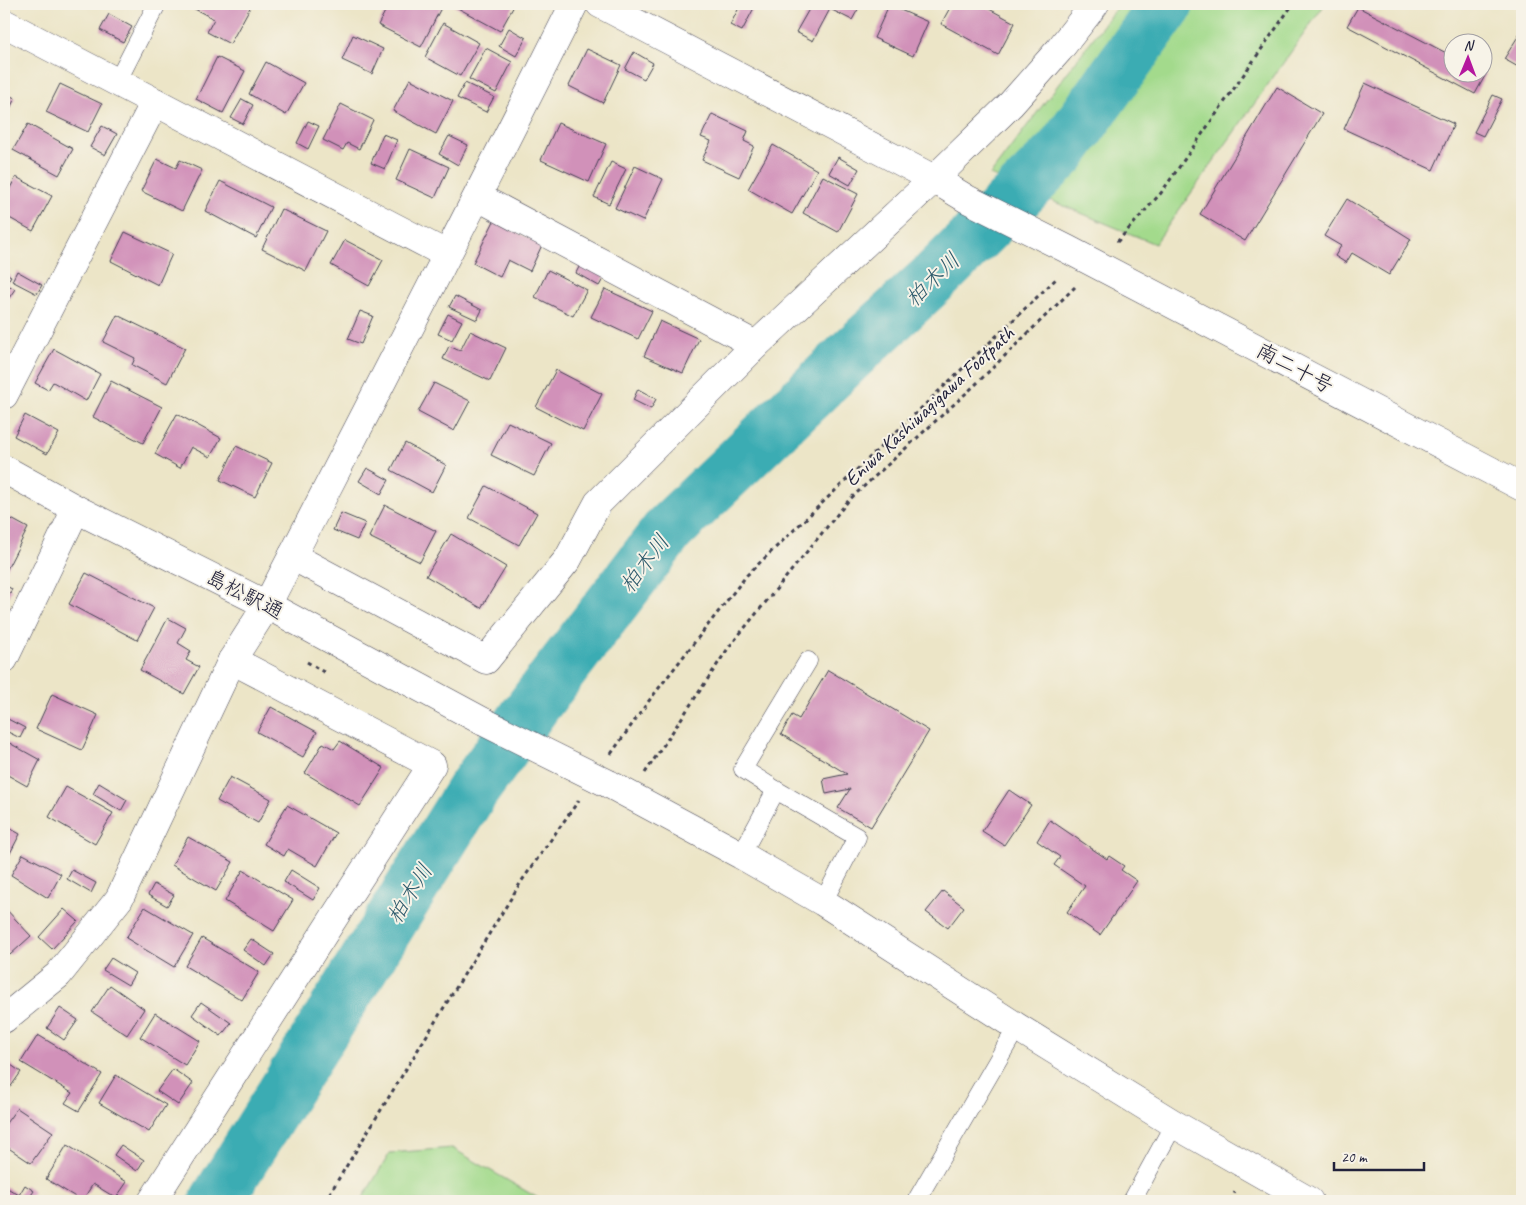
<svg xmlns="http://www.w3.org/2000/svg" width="1526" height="1205" font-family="Caveat,'Klee One',sans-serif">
  <rect width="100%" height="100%" fill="#f7f3e8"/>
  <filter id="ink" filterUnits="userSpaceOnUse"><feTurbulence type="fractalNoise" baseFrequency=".02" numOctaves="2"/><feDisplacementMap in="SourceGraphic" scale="10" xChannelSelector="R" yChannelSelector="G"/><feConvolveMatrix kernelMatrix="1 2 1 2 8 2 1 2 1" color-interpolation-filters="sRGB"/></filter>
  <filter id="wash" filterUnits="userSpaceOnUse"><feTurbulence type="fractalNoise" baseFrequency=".0096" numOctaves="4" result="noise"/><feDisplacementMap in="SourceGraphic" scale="20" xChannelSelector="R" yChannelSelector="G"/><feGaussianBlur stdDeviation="1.12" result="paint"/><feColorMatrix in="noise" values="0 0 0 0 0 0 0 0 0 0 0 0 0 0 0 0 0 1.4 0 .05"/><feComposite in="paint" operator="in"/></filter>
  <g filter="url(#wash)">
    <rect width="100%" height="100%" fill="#ece5c7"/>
    <!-- green -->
    <g fill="#a3da8c" stroke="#627e64">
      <path d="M1119,4h206l-170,240 -165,-69z"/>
      <path d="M452,1148l91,53h-182l29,-48z"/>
    </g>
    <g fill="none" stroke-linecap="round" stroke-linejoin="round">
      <!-- river -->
      <path stroke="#3aacb3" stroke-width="54" d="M216,1201l256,-410 65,-90 132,-172 188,-180 79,-73 125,-124 106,-148"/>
    </g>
    <g id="blocks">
      <!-- building -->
      <g fill="#d191b9">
        <path d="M185,4h67l-22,40 -23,-12 7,-13z"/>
        <path d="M389,4h54l-22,43 -43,-22z"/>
        <path d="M456,4h59l-15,27 -46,-25z"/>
        <path d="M741,4h15l-14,27 -12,-6z"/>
        <path d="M812,4h49l-9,16 -22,-11 -17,32 -17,-9z"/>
        <path d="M952,4h28l35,19 -17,32 -57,-31z"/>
        <path d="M889,5l39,17 -15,34 -39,-18z"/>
        <path d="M1358,7l96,50v15h29l3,2 -11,20 -128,-68z"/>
        <path d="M109,14l23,13 -9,15 -23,-12z"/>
        <path d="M443,23l36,20 -19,33 -35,-19z"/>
        <path d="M509,28l17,10 -10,18 -17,-10z"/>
        <path d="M1522,30v34l-2,4 -16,-9z"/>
        <path d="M353,35l30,14 -11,25 -30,-14z"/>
        <path d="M486,48l26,14 -16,31 -27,-14z"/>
        <path d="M587,49l34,16 -18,38 -34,-17z"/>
        <path d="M634,52l19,11 -9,16 -19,-10z"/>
        <path d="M217,57l28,14 -22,42 -27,-14z"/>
        <path d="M266,62l38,21 -18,32 -37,-21z"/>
        <path d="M410,79l43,22 -17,33 -43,-23z"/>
        <path d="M465,83l29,14 -8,15 -29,-14z"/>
        <path d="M1365,83l89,41 -21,46 -89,-41z"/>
        <path d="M60,84l42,20 -14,28 -42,-20z"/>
        <path d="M1277,87l45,27 -77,127 -45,-27z"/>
        <path d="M4,93l11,5 -11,23z"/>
        <path d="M1493,95l9,4 -19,37 -9,-4z"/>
        <path d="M242,99l11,6 -10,19 -12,-6z"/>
        <path d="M341,104l32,16 -14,29 -12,-6 -4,7 -20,-10z"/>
        <path d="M712,114l36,17 -4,10 10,5 -15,31 -37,-17 9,-19 -10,-4z"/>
        <path d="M308,121l11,5 -11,23 -11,-6z"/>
        <path d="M558,123l48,21 -17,38 -48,-22z"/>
        <path d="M28,124l45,25 -14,26 -46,-25z"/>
        <path d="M102,126l15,8 -12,21 -15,-8z"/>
        <path d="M383,134l14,6 -12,29 -14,-6z"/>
        <path d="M449,136l19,9 -10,20 -19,-11z"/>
        <path d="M773,145l44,25 -25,44 -44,-25z"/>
        <path d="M410,149l39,18 -14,31 -39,-18z"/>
        <path d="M838,157l21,12 -9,16 -21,-12z"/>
        <path d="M157,159l19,9 4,-8 22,10 -20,41 -41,-20z"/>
        <path d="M611,162l15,7 -17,35 -15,-7z"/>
        <path d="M635,166l28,13 -20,42 -28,-13z"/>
        <path d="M823,176l35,18 -20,38 -35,-19z"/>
        <path d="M16,177l36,19 -19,35 -29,-16v-16z"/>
        <path d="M220,181l51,26 -15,31 -51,-27z"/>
        <path d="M1347,199l64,40 -22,36 -37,-22 -6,10 -11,-7 6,-10 -17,-10z"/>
        <path d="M281,209l45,22 -20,40 -44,-22z"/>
        <path d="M494,221l48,24 -12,26 -22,-11 -8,17 -27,-14z"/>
        <path d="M125,232l47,22 -14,31 -47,-24z"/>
        <path d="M345,240l38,20 -14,26 -38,-21z"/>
        <path d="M582,261l24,13 -7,12 -23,-13z"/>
        <path d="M548,270l39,20 -14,26 -38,-19z"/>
        <path d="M17,271l25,14 -5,9 -25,-13z"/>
        <path d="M4,272l7,4 -5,8 9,5 -6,9 -5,-3z"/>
        <path d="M605,289l47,22 -14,28 -47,-22z"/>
        <path d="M455,296l27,14 -5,10 -28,-13z"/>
        <path d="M360,311l13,5 -12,28 -13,-5z"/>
        <path d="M448,314l14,7 -10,19 -14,-6z"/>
        <path d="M117,315l68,33 -18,35 -35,-18 3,-7 -32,-16z"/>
        <path d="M660,321l39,18 -16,34 -39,-17z"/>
        <path d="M470,331l36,17 -16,33 -47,-22 6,-13 11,5z"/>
        <path d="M54,349l46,25 -14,27 -33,-19 -5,8 -13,-7z"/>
        <path d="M556,370l46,24 -19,37 -47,-24z"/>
        <path d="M111,381l51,26 -19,36 -50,-26z"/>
        <path d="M434,383l36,18 -16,30 -36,-19z"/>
        <path d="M638,389l18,10 -5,10 -18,-9z"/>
        <path d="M177,414l44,24 -11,19 -19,-10 -11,21 -25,-14z"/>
        <path d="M25,415l34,18 -12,21 -33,-18z"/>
        <path d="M508,422l43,21 -17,33 -43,-21z"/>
        <path d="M405,443l41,22 -14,27 -41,-22z"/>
        <path d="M236,446l36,17 -17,34 -35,-17z"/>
        <path d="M367,468l22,12 -8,14 -22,-13z"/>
        <path d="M486,486l51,27 -18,32 -50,-27z"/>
        <path d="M385,505l51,26 -16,31 -51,-25z"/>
        <path d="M341,513l24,10 -8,17 -24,-10z"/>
        <path d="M6,516l22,12 -24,47v-55z"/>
        <path d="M451,534l55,33 -25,41 -55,-32z"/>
        <path d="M86,573l68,35 -17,32 -68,-36z"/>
        <path d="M4,585l8,4 -8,16z"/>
        <path d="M168,618l18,10 -8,15 13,8 -5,9 13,7 -15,27 -44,-24z"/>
        <path d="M828,670l101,61 -58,96 -33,-19 12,-19 -24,5 -3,-15 24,-5 -66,-40 11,-19 7,4z"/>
        <path d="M52,694l46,21 -16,35 -46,-21z"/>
        <path d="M271,707l46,25 -14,25 -46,-25z"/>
        <path d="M4,717l21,11 -5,10 -16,-8z"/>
        <path d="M4,740l36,20 -13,26 -23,-13z"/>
        <path d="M340,741l44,27 -24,38 -55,-33 18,-30 11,6z"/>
        <path d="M230,777l41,22 -13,24 -41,-22z"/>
        <path d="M99,783l28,17 -6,11 -28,-17z"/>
        <path d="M66,787l47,26 -18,31 -46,-27z"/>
        <path d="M1009,790l22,15 -27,40 -22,-14z"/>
        <path d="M287,805l49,28 -19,33 -29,-17 -4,7 -20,-12z"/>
        <path d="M1050,820l57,39 2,-3 15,10 -3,4 16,11 -37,54 -33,-23 18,-26 -31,-21 6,-8 -23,-16z"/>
        <path d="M4,825l16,9 -14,27 -2,-1z"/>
        <path d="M188,837l45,25 -17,29 -44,-26z"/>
        <path d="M23,854l38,20 -13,24 -37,-23z"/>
        <path d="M72,870l24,13 -5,10 -24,-14z"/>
        <path d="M243,870l50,30 -19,31 -49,-30z"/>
        <path d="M291,870l29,18 -7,12 -29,-18z"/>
        <path d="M154,884l20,11 -7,11 -19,-11z"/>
        <path d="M943,891l21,16 -16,21 -22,-16z"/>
        <path d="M4,907l27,29 -21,19 -6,-6z"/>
        <path d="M145,907l48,28 -19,32 -48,-29z"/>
        <path d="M64,909l14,12 -26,28 -13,-12z"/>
        <path d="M202,938l57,34 -17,28 -57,-34z"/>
        <path d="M251,939l23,15 -8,12 -23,-16z"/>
        <path d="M111,958l24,15 -7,12 -25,-15z"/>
        <path d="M110,985l34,24 -17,26 -35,-23z"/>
        <path d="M201,1002l30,21 -10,13 -29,-21z"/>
        <path d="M60,1008l18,12 -14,20 -17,-12z"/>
        <path d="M155,1013l45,28 -15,24 -45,-28z"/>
        <path d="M38,1035l64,39 -23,37 -14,-8 7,-10 -51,-31z"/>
        <path d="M4,1060l17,12 -14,20 -3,-2z"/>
        <path d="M173,1069l20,14 -15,22 -21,-14z"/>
        <path d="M116,1075l50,30 -17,27 -50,-29z"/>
        <path d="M17,1108l36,24 -22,31 -27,-18v-19z"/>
        <path d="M67,1145l60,37 -11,16 -23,-14 -11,17 -36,-22z"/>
        <path d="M121,1145l23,15 -7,11 -23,-16z"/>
        <path d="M25,1185l9,6 -7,10h-19l-4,-2v-13l15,9z"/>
      </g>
    </g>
  </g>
  <g filter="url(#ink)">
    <use href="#blocks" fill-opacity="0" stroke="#403f50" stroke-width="1"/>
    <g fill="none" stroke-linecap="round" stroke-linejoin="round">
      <defs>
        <g id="lane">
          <path d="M117,82l40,-78"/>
          <path d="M776,790l-33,-21 65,-108"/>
          <path d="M741,855l35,-65 81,47 -34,65"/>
          <path d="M916,1201l101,-174"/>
          <path d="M1132,1201l42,-77"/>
        </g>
        <g id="street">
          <path d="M600,4l334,175 33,20 100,50 455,238"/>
          <path d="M4,23l442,231"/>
          <path d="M478,197l278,148"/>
          <path d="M4,395l151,-293"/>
          <path d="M4,469l72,40 191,96 217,117"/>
          <path d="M292,556l194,104 82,-101 30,-56 158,-158 178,-166 77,-75 48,-54 36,-46"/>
          <path d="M4,659l72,-150"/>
          <path d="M609,784l132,71 82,47 194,125 157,97 135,77"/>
          <path d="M4,1019l54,-44 61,-76 113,-239 35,-55c103,-200 207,-400 307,-601"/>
          <path d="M152,1201l280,-436 -200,-105"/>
        </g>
      </defs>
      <!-- lane casing -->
      <use href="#lane" stroke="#403f50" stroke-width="19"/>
      <!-- street casing -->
      <use href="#street" stroke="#403f50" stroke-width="29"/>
      <!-- path -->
      <g stroke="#403f50" stroke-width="3" stroke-dasharray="4 4" stroke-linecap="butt">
        <path d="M1117,242l44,-49 132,-189"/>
        <path d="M307,662l20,12"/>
        <path d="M611,754l37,-52 99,-127 311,-298"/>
        <path d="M645,773l84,-126 120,-147 125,-114 101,-99"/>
        <path d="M325,1201l196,-319 58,-82"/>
        <path d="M1231,1201l4,-9"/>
      </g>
      <!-- lane -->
      <use href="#lane" stroke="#fff" stroke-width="18"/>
      <!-- street -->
      <use href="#street" stroke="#fff" stroke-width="28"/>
      <defs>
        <path id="street-bridge" d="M484,722l125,62"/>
      </defs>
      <!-- street-bridge casing -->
      <use href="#street-bridge" stroke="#403f50" stroke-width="29" stroke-linecap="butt"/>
      <!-- street-bridge -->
      <use href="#street-bridge" stroke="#fff" stroke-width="28"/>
    </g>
  </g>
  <g text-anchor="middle" stroke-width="4" stroke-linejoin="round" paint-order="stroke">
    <!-- street labels -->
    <g font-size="21" fill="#22223b" stroke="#f7f3e8">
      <text transform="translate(1295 368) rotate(28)" y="7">南二十号</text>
      <text transform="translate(929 406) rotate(-43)" y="7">Eniwa Kashiwagigawa Footpath</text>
      <text transform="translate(245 594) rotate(27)" y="7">島松駅通</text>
    </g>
    <!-- water labels -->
    <g font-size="22" font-style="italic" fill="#2c596b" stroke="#f7f3e8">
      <text transform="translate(932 279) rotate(-44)" y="8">柏木川</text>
      <text transform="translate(644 563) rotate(-53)" y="8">柏木川</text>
      <text transform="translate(409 893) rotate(-58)" y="8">柏木川</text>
    </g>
  </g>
  <!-- margin -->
  <rect width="1526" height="1205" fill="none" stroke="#f7f3e8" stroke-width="20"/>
  <!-- north arrow -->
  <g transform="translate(1468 58) rotate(1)"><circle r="24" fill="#f7f3e8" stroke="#a29fa3"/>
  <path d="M0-4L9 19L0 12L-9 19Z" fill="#b5179e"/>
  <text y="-8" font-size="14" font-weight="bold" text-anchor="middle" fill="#22223b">N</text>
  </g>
  <!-- scale -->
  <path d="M1334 1162v8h90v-8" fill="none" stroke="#22223b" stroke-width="2.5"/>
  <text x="1341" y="1162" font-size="15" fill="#22223b" stroke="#f7f3e8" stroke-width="4" paint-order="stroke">20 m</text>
</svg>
